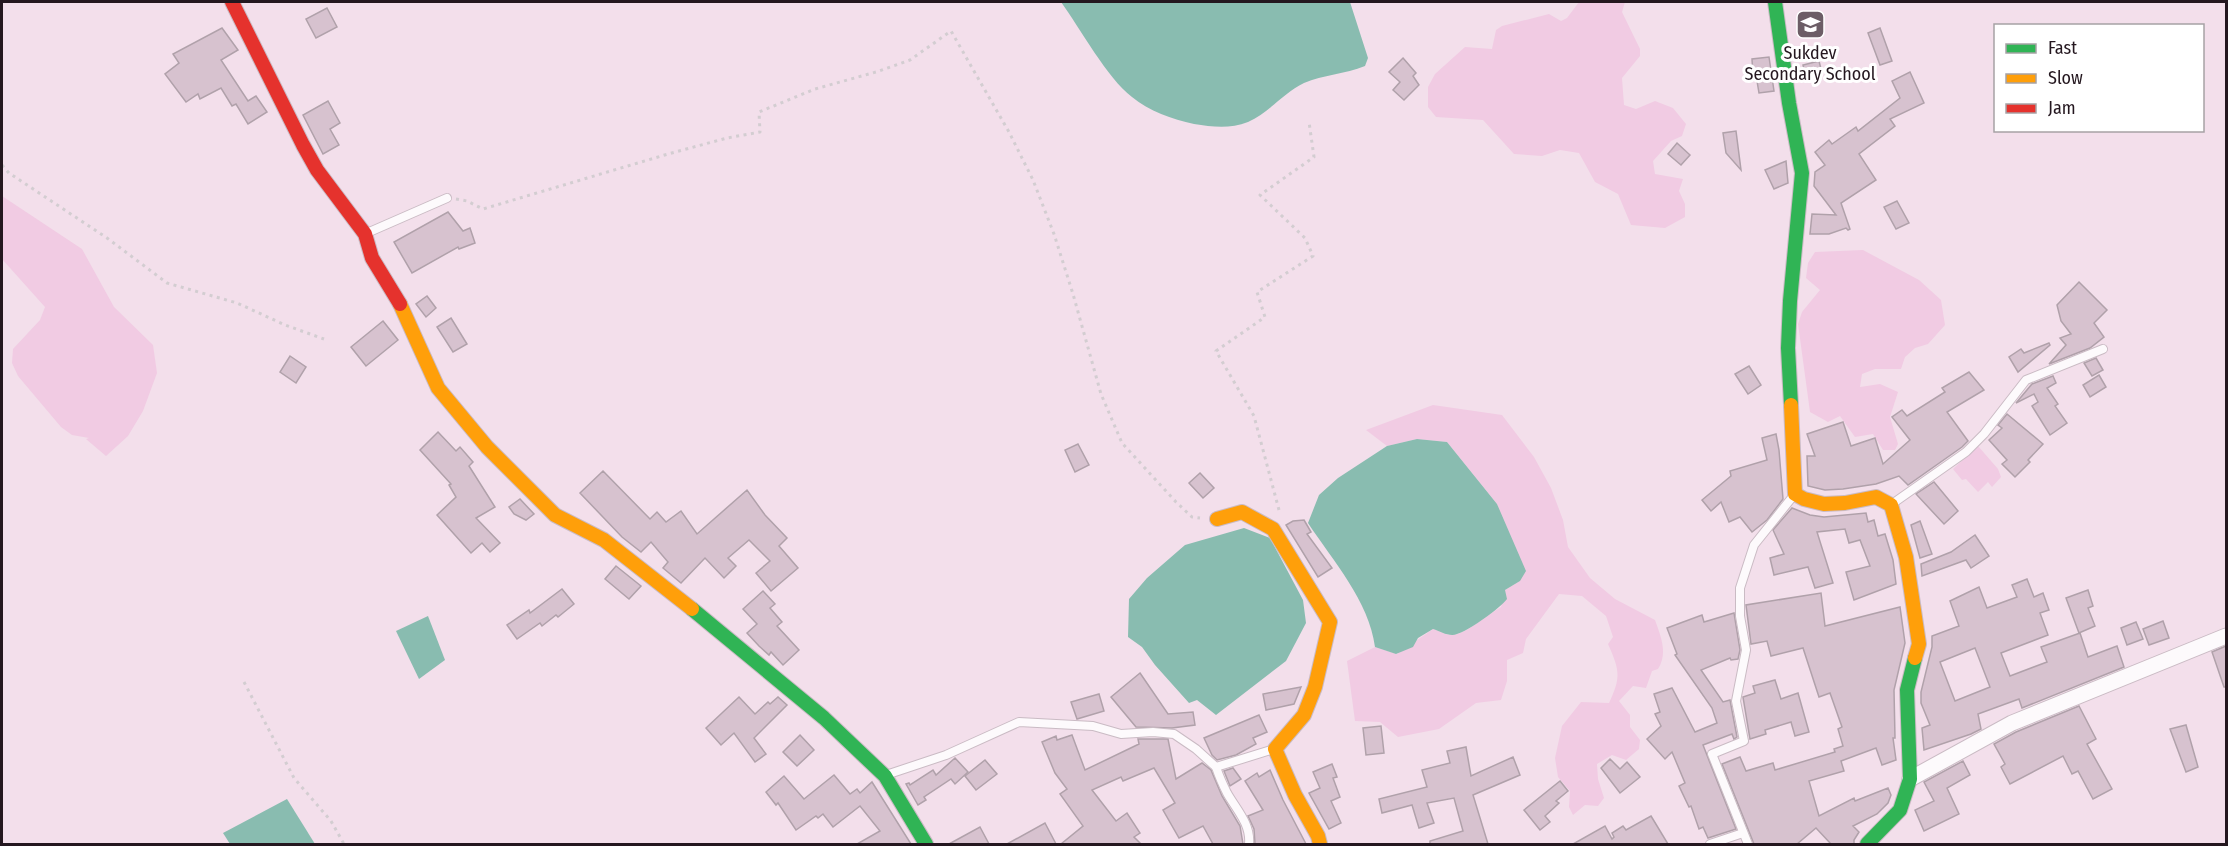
<svg xmlns="http://www.w3.org/2000/svg" width="2228" height="846" font-family="'Fira Sans Condensed',sans-serif">
  <rect width="100%" height="100%" fill="#f3dfeb"/>
  <!-- green -->
  <g fill="#f1cbe3">
    <path d="M1579,2h46l-3,10 18,37v7l-18,22 2,27 12,4 19,-8 18,7 13,16 -4,12 -11,5 -18,20 2,13 28,5 -4,12 6,13v13l-20,11 -34,-3 -13,-31 -23,-12 -16,-29 -19,-3 -18,6 -28,-2 -31,-34 -47,-3 -8,-10v-20l7,-13 30,-27 27,2 4,-19 6,-4 47,-12 12,7 6,-3z"/>
    <path d="M2,196l80,53 32,58 39,38 4,28 -14,38 -15,25 -22,20 -20,-17 3,-1 -17,-3 -11,-8 -43,-51 -6,-13 1,-14 27,-29 5,-13 -43,-48z"/>
    <path d="M1863,250l56,30 22,20 4,25 -17,19 -13,4 -10,9 -4,12h-26l-13,5 -2,13 20,-3 18,8 -8,25 8,27 -3,6h-12l-10,-16 -18,3 -15,-21 -12,6 -18,-10 -12,-88 4,-12 18,-22 -14,-12 2,-15 7,-11z"/>
    <path d="M1433,405l69,10 32,42 17,31 12,32 5,27 22,31 25,21 40,21c6,17 13,33 3,49l-6,2 -6,17 -13,-2 -14,15 11,14v12l10,13 -1,9 -13,11 -14,-5 -15,9 1,15 6,19 -6,8 -13,-1 -12,10 -4,-8 1,-16 -12,-14 -3,-19 7,-32 19,-24 28,1c12,-26 11,-32 -1,-59l5,-7 -7,-21 -24,-20 -23,-2 -33,45 -3,14 -16,7v21l-6,19 -25,3 -37,26 -41,8 -18,-15 -25,-1 -8,-60 28,-14 22,7 36,-25c6,2 13,6 18,6 13,1 37,-21 50,-28l4,-17 15,-9 -23,-77 -50,-62 -30,-3 -30,7 -21,-16z"/>
    <path d="M1978,446l20,23 3,8 -9,10 -4,-5 -10,10 -12,-13 -4,1 -9,-11z"/>
  </g>
  <!-- water -->
  <g fill="#89bcb0">
    <path d="M1061,2h289l18,56 -3,8c-20,8 -42,9 -61,17 -21,10 -35,30 -56,39 -18,7 -35,5 -54,2 -22,-5 -45,-13 -62,-27 -25,-19 -52,-69 -71,-95z"/>
    <path d="M1417,439l30,3 50,62 29,67 -6,10 -15,9 2,9c-6,9 -45,37 -55,36 -6,0 -13,-4 -19,-6l-15,9 -5,9 -17,7 -21,-7c-6,-46 -42,-86 -67,-124l11,-28 19,-17 49,-32z"/>
    <path d="M1244,528l26,10 33,62 3,23 -20,38 -70,54 -19,-15 -8,3 -34,-38 -13,-18 -14,-10 1,-38 18,-21 38,-33z"/>
    <path d="M428,616l17,44 -26,19 -23,-48z"/>
    <path d="M287,799l28,45h-85l-7,-11z"/>
  </g>
  <!-- building -->
  <g fill="#d7c2cf" stroke="#b0a1aa" stroke-width="1.5" fill-rule="evenodd">
    <path d="M327,8l10,19 -21,11 -10,-19z"/>
    <path d="M222,28l16,22 -17,10 27,41 8,-5 11,16 -19,12 -12,-20 -4,2 -11,-18 -21,11 -2,-5 -12,8 -21,-28 14,-11 -6,-9z"/>
    <path d="M1880,28l12,33 -12,4 -12,-32z"/>
    <path d="M1769,57l5,34 -15,2 -3,-18 -3,1 -1,-17z"/>
    <path d="M1403,58l13,15 -3,3 6,9 -15,15 -11,-10 7,-8 -11,-10z"/>
    <path d="M1819,61l3,12 -16,4 -3,-12z"/>
    <path d="M1910,72l14,31 -34,16 5,7 -36,28 17,26 -35,23 9,26 -2,1 -2,-2 -17,6h-19l2,-20 24,1 -22,-29 1,-14 10,-7 -10,-13 14,-12 3,4 24,-17 2,4 42,-33 -8,-17z"/>
    <path d="M328,101l12,22 -10,6 9,16 -16,9 -20,-39z"/>
    <path d="M1736,131l5,39 -15,-17 -3,-20z"/>
    <path d="M1677,143l13,12 -9,10 -13,-11z"/>
    <path d="M1786,161l2,22 -14,6 -9,-19z"/>
    <path d="M1897,201l12,22 -13,6 -12,-22z"/>
    <path d="M448,212l15,19 7,-3 5,15 -16,6 -1,-2 -46,26 -18,-31z"/>
    <path d="M2079,282l28,28 -13,13 10,14 -14,11 -41,16 17,-19 -6,-7 11,-4 -10,-13 -4,-16z"/>
    <path d="M427,296l9,12 -10,9 -10,-13z"/>
    <path d="M451,318l16,26 -14,8 -16,-25z"/>
    <path d="M383,321l15,19 -32,26 -15,-19z"/>
    <path d="M2049,343l1,2 -32,27 -9,-15 12,-8 3,4z"/>
    <path d="M290,356l16,11 -10,16 -16,-11z"/>
    <path d="M2096,358l7,12 -11,6 -8,-13z"/>
    <path d="M1749,366l12,19 -13,9 -13,-20z"/>
    <path d="M1969,372l15,18 -37,22 21,29 -6,6 -54,38 -9,-9 -23,8 -33,5 -18,1 -17,-4 -1,-30h8l-8,-22 36,-12 8,24 24,-8 8,26 27,-24 -18,-23 10,-7 5,6 38,-24 -3,-4z"/>
    <path d="M2099,375l7,12 -16,10 -7,-12z"/>
    <path d="M2053,376l3,7 -9,5 11,16 -3,2 12,17 -17,12 -18,-29 6,-4 -4,-8 -18,9 16,-19z"/>
    <path d="M2007,414l36,30 -15,16 2,2 -15,15 -13,-13 5,-4 -18,-20 13,-12 -4,-3z"/>
    <path d="M438,432l18,19 4,-4 13,15 -4,4 26,41 -19,11 24,25 -10,9 -8,-9 -11,10 -34,-38 19,-18 -7,-12 2,-1 -31,-34z"/>
    <path d="M1776,434l3,16 4,49 -16,21 -15,12 -12,-15 -11,5 -8,-20 -10,9 -9,-11 29,-24 -1,-5 37,-11 -5,-22z"/>
    <path d="M1078,444l11,21 -14,7 -10,-22z"/>
    <path d="M603,471l47,48 7,-7 9,10 15,-11 16,23 50,-44 18,25 22,23 -8,8 19,22 -27,23 -15,-18 14,-12 -21,-21 -21,18 8,8 -12,12 -19,-20 -24,25 -18,-15 5,-6 -17,-20 -10,10 -19,-15 -42,-44z"/>
    <path d="M1200,473l14,15 -11,10 -14,-15z"/>
    <path d="M1934,482l24,29 -14,13 -28,-30z"/>
    <path d="M520,499l14,15 -8,6 -12,-6 -5,-7z"/>
    <path d="M1792,508l18,7 14,2 42,-4 2,9 6,-2 4,16 7,-2 8,26 3,24 -42,16 -8,-28 24,-6 -10,-26 -11,3 -4,-14 -28,3 16,51 -18,5 -7,-21 -34,8 -4,-17 14,-4 -11,-24z"/>
    <path d="M1304,520l7,12 -4,2 25,34 -14,9 -32,-52 7,-4z"/>
    <path d="M1920,521l12,33 -12,4 -9,-33z"/>
    <path d="M1975,535l14,21 -18,12 -5,-8 -44,16 -1,-12 30,-12z"/>
    <path d="M616,566l25,20 -12,13 -24,-20z"/>
    <path d="M2027,579l7,18 9,-4 6,17 -9,3 8,22 -47,18 9,23 37,-14 -6,-15 39,-14 8,24 29,-11 7,21 -102,41 -3,-9 -41,15 3,15 -10,5 -47,16 -2,-22 8,-3 -9,-22v-11l11,-45v-11l27,-10 -9,-25 29,-14 8,21 30,-11 -5,-12zM1975,648l15,39 -35,14 -15,-39z"/>
    <path d="M562,589l12,15 -16,13 -2,-2 -14,11 -2,-3 -23,16 -10,-14 22,-15 1,3z"/>
    <path d="M2088,590l5,16 -5,2 7,18 -16,7 -13,-35z"/>
    <path d="M763,591l12,13 -5,4 12,14 -5,4 22,24 -16,15 -12,-13 -2,3 -10,-9 -12,-13 10,-9 -14,-15z"/>
    <path d="M1821,593l4,33 75,-19 5,36 -11,47 1,48h-2l3,22 -14,5 -6,-17 -35,13 3,10 -35,10 10,35 35,-18 1,3 33,-13 3,7 -3,8 -11,11 -24,12 6,6 -5,8v4h-23l-15,-16 -19,16h-43l-32,-80 18,-7 6,14 27,-8 2,7 60,-18 -1,-3 9,-3 -5,-17 4,-2 -12,-34 -11,4 -16,-49 -32,8 -4,-15 -16,3 -5,-39z"/>
    <path d="M1734,613l6,37 -2,9 -7,1 -1,-2 -29,12 22,32 7,-2 7,37 -3,2 -2,-5 -29,11 33,84 -28,9 -5,-11 -4,2 -8,-23 -2,1 -10,-21 6,-3 -13,-31 -7,7 -18,-20 14,-13 -6,-12 5,-2 -6,-18 18,-6 23,44 22,-9 -5,-15 -37,-53 2,-1 -10,-26 35,-13 2,7z"/>
    <path d="M2163,621l6,17 -20,7 -6,-16z"/>
    <path d="M2136,622l7,17 -16,6 -6,-17z"/>
    <path d="M2226,646v41h-2l-12,-35z"/>
    <path d="M1140,673l28,41 25,-2 2,13 -23,3 -36,-1 -25,-30z"/>
    <path d="M1775,680l6,19 17,-6 11,39 -14,4 -4,-14 -26,8 1,4 -16,5 -7,-42 12,-4 -2,-7z"/>
    <path d="M1301,687l-7,17 -28,6 -3,-16z"/>
    <path d="M1099,694l5,17 -27,8 -6,-17z"/>
    <path d="M739,697l16,17 13,-12 2,2 8,-7 9,8 -33,33 12,16 -11,8 -21,-29 -13,12 -15,-17z"/>
    <path d="M2079,706l17,33 -9,5 25,45 -19,10 -15,-28 -6,3 -9,-18 -53,28 -9,-17 4,-3 -11,-20 22,-12z"/>
    <path d="M1259,715l8,17 -14,6 3,6 -20,11 -19,5 -5,-5 -8,-17z"/>
    <path d="M2186,725l12,42 -12,5 -16,-43z"/>
    <path d="M1381,726l3,27 -18,2 -3,-27z"/>
    <path d="M800,735l14,15 -17,16 -14,-14z"/>
    <path d="M1072,735l13,35 54,-26 -1,-5h30l8,40 26,-16 9,7 11,26 18,30 3,18h-30l-10,-18 -24,12 -16,-28 12,-7 -21,-35 -31,13 -2,-4 -29,13 24,31 11,-8 13,20 -6,4 7,7h-80l22,-18 -23,-32 7,-5 -12,-16 -13,-31 14,-6 1,4z"/>
    <path d="M1466,747l5,29 42,-19 7,18 -47,20 15,49h-58v-3l33,-10 -9,-33 -27,5 7,20 -15,5 -7,-23 -30,8 -3,-14 48,-12 -5,-17 28,-7 -3,-12z"/>
    <path d="M955,758l13,14 -13,12 -4,-5 -27,18 2,3 -8,5 -12,-21 3,-1 1,2 23,-15 3,5z"/>
    <path d="M1610,759l10,10 7,-7 13,15 -20,16 -19,-25z"/>
    <path d="M985,760l12,14 -21,16 -11,-14z"/>
    <path d="M1963,761l7,14 -23,13 12,26 -35,17 -9,-21 19,-9 -10,-19z"/>
    <path d="M1332,764l5,13 -4,1 7,19 -9,4 10,22 -12,6 -20,-36 11,-5 -7,-16z"/>
    <path d="M1233,768l8,11 -11,7 -6,-15z"/>
    <path d="M1270,770l13,30 23,44h-51l-1,-15 -6,-13 15,-6 -18,-29 12,-8 2,4z"/>
    <path d="M834,775l16,19 7,-5 3,4 12,-11 39,62h-54l23,-13 -20,-25 -27,21 -10,-13 -5,4 -2,-2 -20,14 -18,-27 -2,2 -10,-13 18,-16 20,23z"/>
    <path d="M1560,781l8,10 -12,10 3,2 -14,13 5,6 -10,8 -16,-20z"/>
    <path d="M1651,816l17,28h-95l32,-18 7,13 2,-2 -2,-4 11,-7 3,4z"/>
    <path d="M1045,823l11,21h-49z"/>
    <path d="M980,827l9,17h-40z"/>
  </g>
  <g fill="none" stroke-linecap="round" stroke-linejoin="round">
    <defs>
      <g id="lane">
        <path d="M367,233l80,-35"/>
        <path d="M1892,504l74,-52 18,-18 42,-54 77,-31"/>
        <path d="M1216,767c3,9 7,18 11,26 9,16 24,31 22,51"/>
        <path d="M886,775l60,-20 73,-33 74,4 28,8 32,-2 21,2 22,15 20,18 58,-18"/>
        <path d="M1710,844l33,-11"/>
        <path d="M1748,844l-36,-90 32,-13 -8,-40 10,-51 -6,-34v-28l14,-43 40,-50"/>
      </g>
      <path id="street" d="M1910,779l102,-56 214,-87"/>
      <g id="fast">
        <path d="M1775,2l14,101 13,70 -12,128 -2,47 3,57"/>
        <path d="M692,609l132,109 61,58 41,68"/>
        <path d="M1867,844l33,-34 10,-31 -3,-89 8,-32"/>
      </g>
      <g id="slow">
        <path d="M400,304l38,84 49,59 68,68 49,25 88,69"/>
        <path d="M1791,405l4,89 9,5 20,5 21,-1 31,-6 15,8 15,52 13,87 -4,14"/>
        <path d="M1217,519l25,-7 31,17 57,93 -15,65 -11,28 -29,34 20,46 23,41 2,8"/>
      </g>
      <path id="jam" d="M232,2l71,143 14,25 48,64 7,24 28,46"/>
    </defs>
    <!-- lane casing -->
    <use href="#lane" stroke="#cabbc4" stroke-width="10"/>
    <!-- street casing -->
    <use href="#street" stroke="#cabbc4" stroke-width="17"/>
    <!-- fast casing -->
    <use href="#fast" stroke="#cabbc4" stroke-width="16"/>
    <!-- slow casing -->
    <use href="#slow" stroke="#cabbc4" stroke-width="16"/>
    <!-- jam casing -->
    <use href="#jam" stroke="#cabbc4" stroke-width="16"/>
    <!-- path -->
    <g stroke="#d3cdd1" stroke-width="3" stroke-dasharray="3 4.5" stroke-linecap="butt">
      <path d="M2,165l7,8 98,65 60,45 70,20 48,22 39,14"/>
      <path d="M456,199l11,2 16,8 185,-55 59,-16 33,-6 -1,-20 56,-23 61,-17 34,-12 41,-29 58,101 24,48 21,54 19,60 28,100 21,49 54,59 16,15 8,1"/>
      <path d="M1279,510l-25,-94 -38,-65 49,-34 -8,-25 56,-36 -8,-18 -45,-43 54,-38 -5,-35"/>
      <path d="M244,682l50,96 37,43 13,23"/>
    </g>
    <!-- lane -->
    <use href="#lane" stroke="#fdfafc" stroke-width="8"/>
    <!-- street -->
    <use href="#street" stroke="#fdfafc" stroke-width="15"/>
    <!-- fast -->
    <use href="#fast" stroke="#30b455" stroke-width="14"/>
    <!-- slow -->
    <use href="#slow" stroke="#ff9f0a" stroke-width="14"/>
    <!-- jam -->
    <use href="#jam" stroke="#e5322d" stroke-width="14"/>
  </g>
  <!-- icons -->
  <defs>
    <symbol id="school-square" viewBox="-11 -11 22 22"><rect x="-9" y="-9" width="18" height="18" rx="4" fill="#6c5d66" stroke="#fff"/><path d="M0-5L7-2L0 1L-7-2ZM-4 1L0 2.5L4 1V4Q0 6-4 4Z" fill="#fff"/></symbol>
  </defs>
  <g fill-rule="evenodd">
    <use href="#school-square" x="1794" y="8" width="33" height="33"/>
  </g>
  <g text-anchor="middle" stroke-width="6" stroke-linejoin="round" paint-order="stroke">
    <!-- poi labels -->
    <g font-size="18" fill="#24171f" stroke="#fff">
      <text x="1810" y="59">Sukdev<tspan x="1810" dy="21">Secondary School</tspan></text>
    </g>
  </g>
  <!-- border -->
  <rect width="2228" height="846" fill="none" stroke="#24171f" stroke-width="6"/>
  <!-- legend -->
  <rect x="1994" y="24" width="210" height="108" fill="#ffffff" stroke="#a7a2a5" stroke-width="1.5"/>
  <rect x="2006" y="44" width="30" height="9" fill="#30b455" stroke="#a7a2a5" stroke-width="1.5"/>
  <text x="2048" y="54" font-size="18" fill="#24171f">Fast</text>
  <rect x="2006" y="74" width="30" height="9" fill="#ff9f0a" stroke="#a7a2a5" stroke-width="1.5"/>
  <text x="2048" y="84" font-size="18" fill="#24171f">Slow</text>
  <rect x="2006" y="104" width="30" height="9" fill="#e5322d" stroke="#a7a2a5" stroke-width="1.5"/>
  <text x="2048" y="114" font-size="18" fill="#24171f">Jam</text>
</svg>
